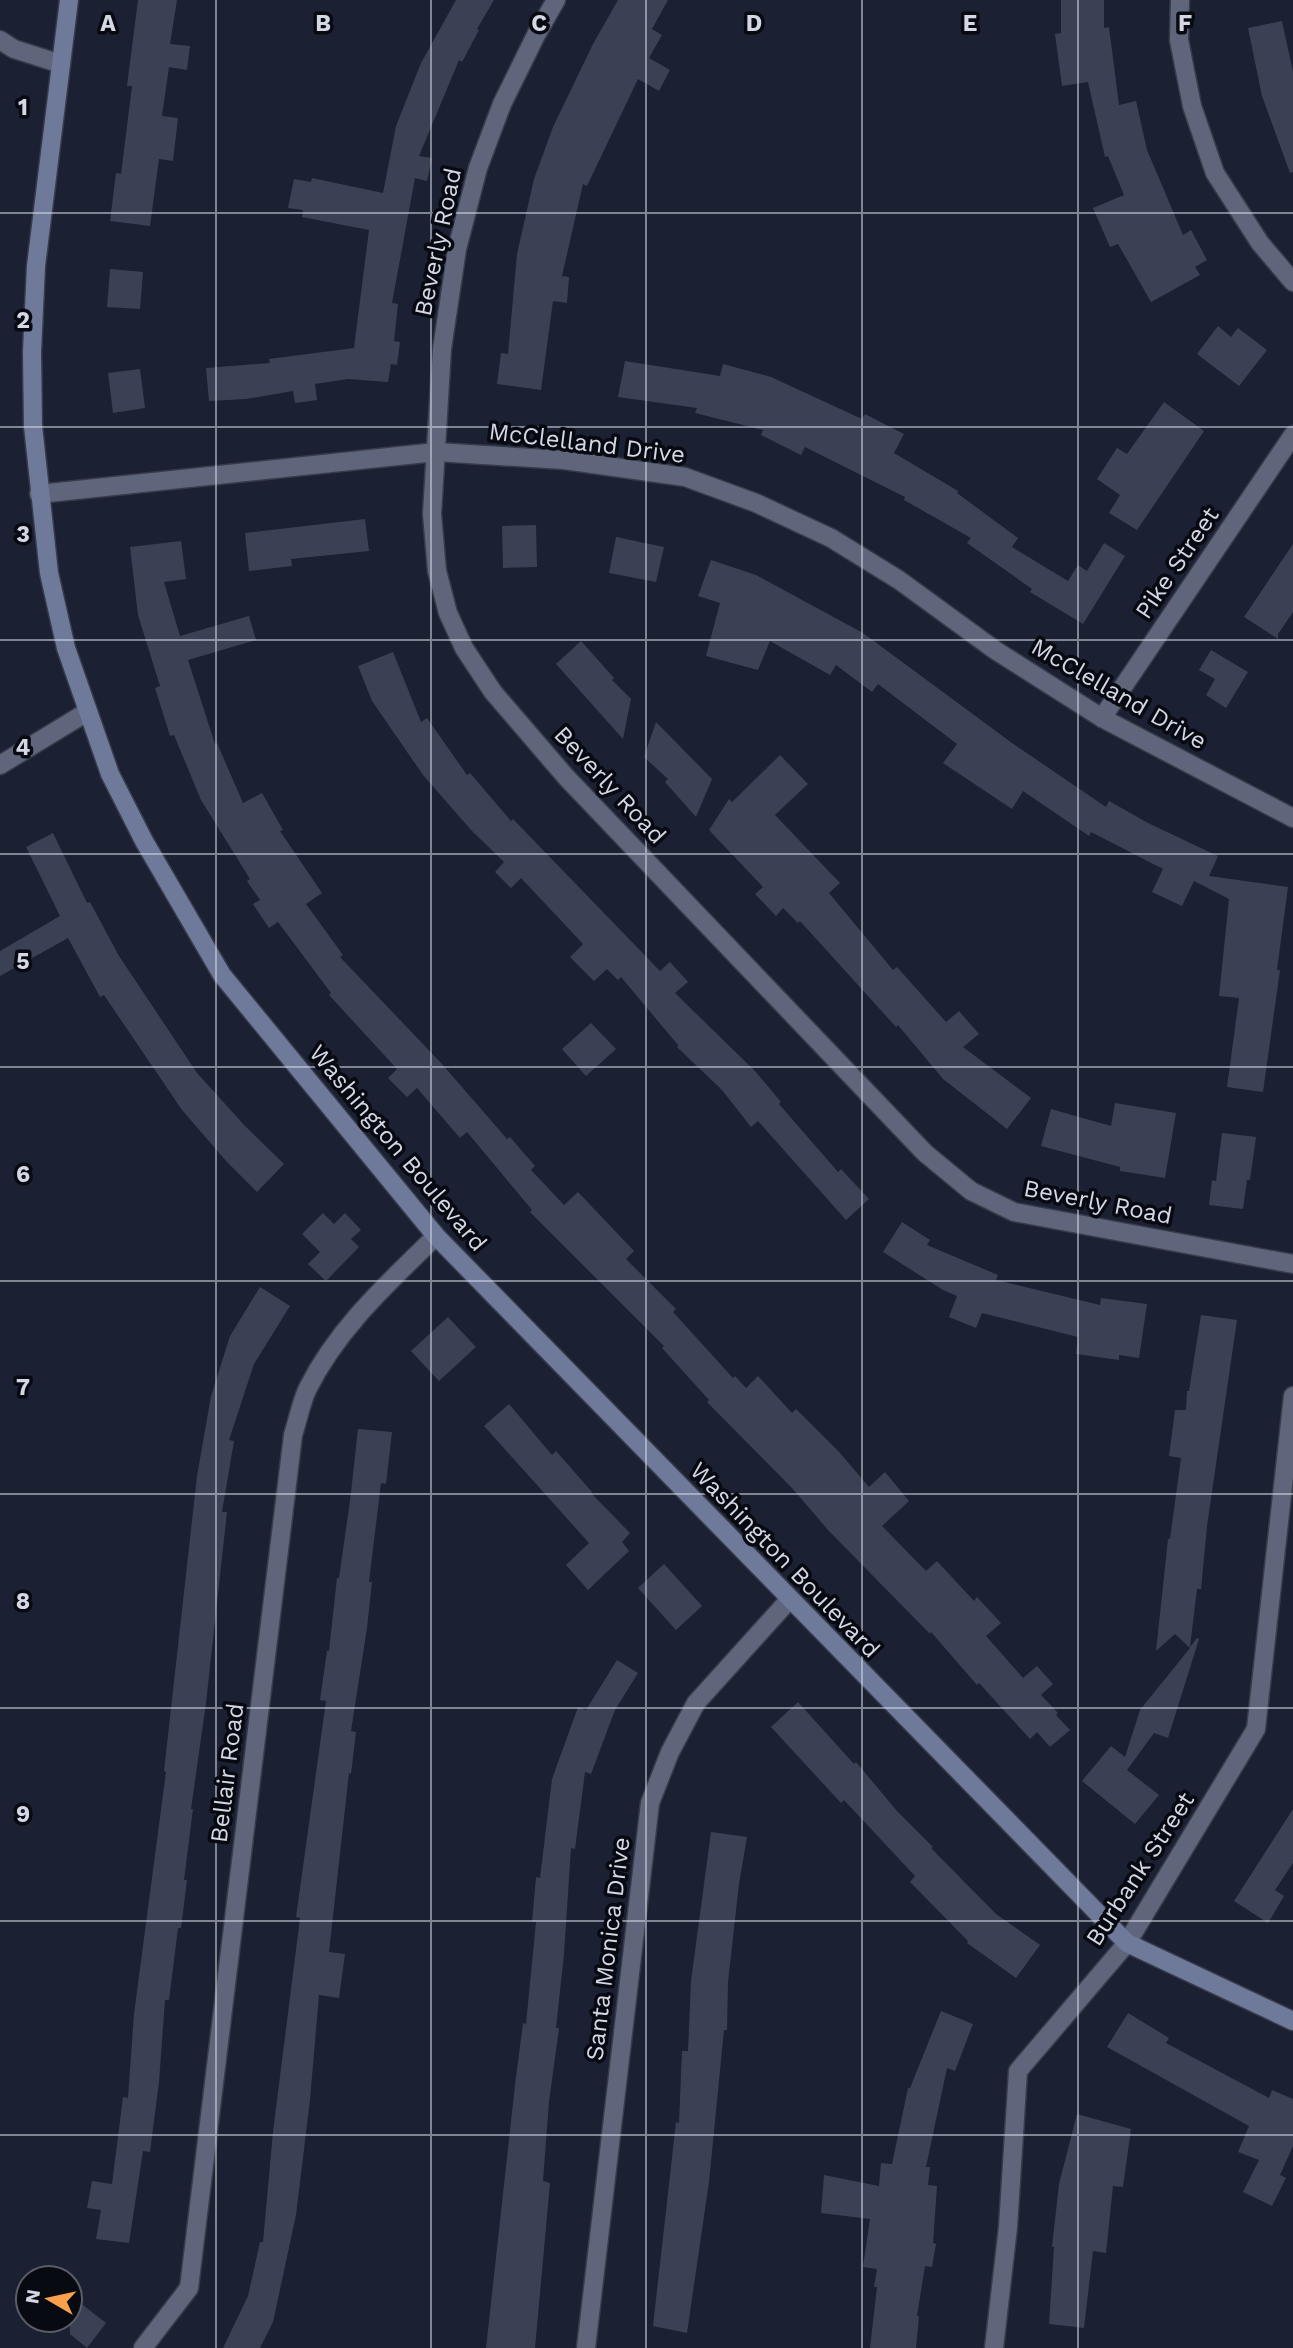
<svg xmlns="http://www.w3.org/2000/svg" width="1293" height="2348" font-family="'Work Sans',sans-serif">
  <rect width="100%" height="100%" fill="#1b2032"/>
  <!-- building -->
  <g fill="#3b4155">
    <path d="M138,0h39l-7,44 20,2 -3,24 -18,-3 -7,49 16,2 -5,43 -14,-2 -9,67 -40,-5 6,-48 5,1 11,-88h-5z"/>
    <path d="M456,0h38l-17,29 2,1 -17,32 -3,-2 -40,96 13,2 -5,23 -12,-3 -23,125 6,1 -4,37 6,1 -3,23 -6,-1 -3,18 -40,-3 -33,5 2,16 -22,3 -2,-12 -47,8 -37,2 -3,-33 64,-5 -1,-4 85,-11 15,-118 -67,-13 1,-7 -15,-2 6,-29 17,3 1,-4 71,15 13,-67 25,-63z"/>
    <path d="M618,0h50l-16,29 10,6 -13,23 21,12 -11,21 -21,-12 -51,107 -4,-2 -21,92 7,1 -2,26 -14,-2 -12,89 -44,-6 4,-31 7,1 9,-100 17,-75 19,-52 40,-83z"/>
    <path d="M1061,0h43v28l5,-1 10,78 17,-4 11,49 36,85 8,-5 16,30 -12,7 5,8 -49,27 -33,-58 -8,3 -17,-39 31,-13 -16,-39 -3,1 -17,-75 -26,4 -7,-52 6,-1z"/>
    <path d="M1282,21l11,51v100l-3,1 -28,-77 -14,-68z"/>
    <path d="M110,269l33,3 -3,37 -33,-2z"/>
    <path d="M1218,326l13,11 7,-9 29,22 -28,36 -42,-32z"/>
    <path d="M625,361l95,15 3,-12 48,13 91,42 3,-5 39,20 -10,19 64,38 -1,2 61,45 -6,9 56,34 10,-16 9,6 17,-28 21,13 -42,68 -53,-32 2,-3 -65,-46 4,-5 -67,-38 1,-3 -100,-50 -4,8 -40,-20 2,-5 -68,-17 2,-5 -79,-11z"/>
    <path d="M140,369l5,39 -32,5 -5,-40z"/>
    <path d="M1164,402l40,29 -67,99 -28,-17 11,-18 -23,-16 20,-31 10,6z"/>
    <path d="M365,519l4,32 -78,8 1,7 -43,5 -4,-38z"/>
    <path d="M536,525l1,42 -34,1 -1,-42z"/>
    <path d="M616,537l48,10 -8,35 -47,-9z"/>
    <path d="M181,541l5,38 -22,3 16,54 69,-20 7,24 -68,20 27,84 2,-1 26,60 19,-10 21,37 -3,1 42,62 -16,11 37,51 -3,2 102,107 65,75 3,-2 25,29 -4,4 33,35 14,-13 56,59 -8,8 50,50 -3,3 60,66 2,-2 11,12 12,-12 34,37 4,-4 44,44 29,34 16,-15 24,29 -27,25 44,45 11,-10 37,40 3,-4 24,26 -15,13 37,42 14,-12 16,18 -12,11 17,18 -2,2 14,15 -20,17 -13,-15 -7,7 -51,-56 -2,2 -46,-53 -1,2 -102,-104 -36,-42 -85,-86 2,-2 -47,-52 2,-2 -134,-134 2,-2 -65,-78 -7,6 -43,-50 -10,9 -19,-19 9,-9 -68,-74 2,-2 -53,-71 -9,6 -16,-24 7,-4 -13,-19 3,-2 -49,-79 -27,-65 -4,1 -15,-48 5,-2 -22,-71 -8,-68z"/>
    <path d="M1293,544v68l-15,22v5l-34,-22z"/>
    <path d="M711,560l45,15 107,58 149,110 94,64 3,-6 39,22 70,33 -9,20 79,11 -11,83h3l-17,122 -36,-5 12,-89 -20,-2 10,-97 -35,-18 -12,25 -30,-14 11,-23 -72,-37 -2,4 -66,-45 -11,18 -69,-46 14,-19 -79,-60 -6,8 -36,-27 -6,10 -60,-34 -12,29 -52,-14 14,-53 -22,-7z"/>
    <path d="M581,641l33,37 -2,2 19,19 -8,40 -67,-75z"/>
    <path d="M1211,650l37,22 -22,36 -20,-13 9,-16 -16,-9z"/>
    <path d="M393,652l28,70 6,-4 40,57 3,-2 41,48 2,-2 147,152 10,-9 18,20 -13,11 80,78 26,31 -2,2 59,68 3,-3 28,30 -23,21 -88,-99 -7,6 -29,-37 -45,-43 1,-2 -57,-68 -3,3 -11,-11 -13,12 -24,-24 13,-13 -62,-66 -10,10 -16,-16 9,-10 -33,-32 -48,-55 -51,-74 -14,-35z"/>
    <path d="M656,722l56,57 -16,38 -31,-35 3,-3 -24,-22z"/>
    <path d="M780,755l28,29 -33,31 65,68 -11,10 64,77 4,-3 49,55 13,-11 20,23 -16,13 68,51 -24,31 -64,-50 -45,-54 -2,2 -96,-106 -2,2 -15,-15 -7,8 -21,-22 8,-7 -54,-57 20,-31 3,3z"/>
    <path d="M53,833l34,70 3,-1 29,54 78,117 48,53 39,38 -27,28 -30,-30 -45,-52 -78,-115 -4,2 -32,-59 -68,38v-25l60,-35 -34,-69z"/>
    <path d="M591,1023l25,26 -30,27 -24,-27z"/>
    <path d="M1115,1103l61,10 -11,65 -45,-7v-4l-79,-21 10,-37 60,17z"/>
    <path d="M1222,1133l34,4 -6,43h-3l-4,29 -34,-4 3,-25 4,1z"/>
    <path d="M323,1213l11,11 11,-11 16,17 -10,9 8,8 -33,34 -18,-17 12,-12 -18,-18z"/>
    <path d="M902,1222l28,18 -3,5 71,30 -2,5 104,25 1,-7 46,6 -8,54 -20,-3v5l-43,-6 2,-17 -96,-24 -6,15 -27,-11 8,-21 -14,-6 -60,-38z"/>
    <path d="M260,1287l30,19 -36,58 -25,76 5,1 -12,71h5l-21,191 -15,106h2l-9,71h3l-6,48h-3l-9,72h-4l-6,82 -9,70 -7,-1 -14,92 -33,-4 5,-29 -14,-2 5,-27 20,3 11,-87 5,1 6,-84 32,-242 -2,-1 33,-295 14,-80 19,-60z"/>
    <path d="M1201,1315l36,5 -30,206 -6,63h-4l-7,58 7,-9 2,1 -31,99 -14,-5 -27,37 32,25 -24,29 -53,-43 29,-35 14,11 15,-47 50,-62 -15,-14 -19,17 12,-112h2l11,-81 -12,-2 6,-46h11l1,-19h2z"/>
    <path d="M448,1317l28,30 -37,34 -28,-30z"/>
    <path d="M509,1404l43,51 4,-4 36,41 -1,1 39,40 -8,9 7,9 -41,39 -22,-25 23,-22 -105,-117z"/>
    <path d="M358,1429l34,3 -6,52 -5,-1 -12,99h3l-5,46 -16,103 5,1 -5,42 -2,-1 -20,179 16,2 -6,44 -20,-3 -9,105 -14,115 -23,107 -13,26h-37l25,-52 12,-54h3l10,-110 27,-214 -4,-1 30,-216 -6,-1 7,-49h2l8,-73h2l11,-77z"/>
    <path d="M664,1564l38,42 -26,24 -38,-42z"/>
    <path d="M617,1660l21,13 -23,37 -24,64 -6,-2 -10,77 -4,-1 -7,106 -8,74h3l-10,74 -6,79 7,2 -15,165h-49l29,-263 8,-62 3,1 10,-102h-4l4,-45 4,1 12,-99 26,-72 8,3z"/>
    <path d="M798,1702l56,62 2,-2 41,49 36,36 -2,1 65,66 44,31 -24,33 -49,-35 1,-2 -58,-59 5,-6 -71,-76 -3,3 -70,-76z"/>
    <path d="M1293,1809v54l-18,27 9,6 -16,27 -34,-22z"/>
    <path d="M711,1832l36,5 -8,47 -11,98 -1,48h-3l-15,152 -22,151 -34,-7 23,-204 3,1 3,-72h6l3,-70z"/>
    <path d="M941,2011l32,13 -18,47 -8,-3 -21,99h4l-2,18 9,1 -4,57 3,1 -4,23 -7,-1 -8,50h2l-3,32h-46l7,-61h-3l3,-18 -14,-2 7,-48 -49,-6 3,-38 55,11 2,-23 11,1 16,-76h2z"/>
    <path d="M1128,2013l41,25 -3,5 103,55 3,-8 21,9v47l-13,29 6,3 -14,28 -29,-14 16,-32 -21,-8 11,-26 -142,-79z"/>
    <path d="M1077,2114l54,15 -8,58 -10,-1 -7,67 -13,-2 -9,77 -35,-4 5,-77h-2l7,-63z"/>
    <path d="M70,2295l36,28 -19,25 -17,-14z"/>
  </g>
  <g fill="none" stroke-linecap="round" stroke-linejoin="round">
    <defs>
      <g id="street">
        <path d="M556,0l-20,35 -34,69 -24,64 -21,81 -15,100 -10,165 5,57 11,42 16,35 29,44 73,85 359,376 46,38 43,21 279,52"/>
        <path d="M1180,0l-1,40 13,66 23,67 45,70 33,39"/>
        <path d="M0,40l14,9 47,15"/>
        <path d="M39,494l397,-42 128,8 121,17 71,26 75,35 68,42 96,70 107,68 191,100"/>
        <path d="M1102,718l191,-283"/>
        <path d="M0,765l87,-53"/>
        <path d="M143,2348l46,-60 104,-853c5,-15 8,-33 15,-47 30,-60 80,-105 128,-152"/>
        <path d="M586,2348l64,-545 20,-51 26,-49 93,-103"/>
        <path d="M994,2348l14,-121 10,-156 109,-128 129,-214 37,-333"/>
      </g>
      <path id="secondary" d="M69,0l-33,266 -4,86 1,74 16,147 17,75 44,126 34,67 78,134 214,261 691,707 166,78"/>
    </defs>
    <!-- street casing -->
    <use href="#street" stroke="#373b4a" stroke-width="21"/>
    <!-- secondary casing -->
    <use href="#secondary" stroke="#373b4a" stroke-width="21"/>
    <!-- street -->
    <use href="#street" stroke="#5f667b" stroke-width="18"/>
    <!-- secondary -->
    <use href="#secondary" stroke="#6f7a9b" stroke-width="18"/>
  </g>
  <!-- grid -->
  <path fill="none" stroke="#d4d8e4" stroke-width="2" stroke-opacity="0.55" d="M216,0v2348M431,0v2348M646,0v2348M862,0v2348M1078,0v2348M0,213h1293M0,427h1293M0,640h1293M0,854h1293M0,1067h1293M0,1281h1293M0,1494h1293M0,1708h1293M0,1921h1293M0,2135h1293"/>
  <g text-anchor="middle" stroke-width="7" stroke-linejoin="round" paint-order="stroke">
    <!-- street labels -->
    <g font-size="24" fill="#d4d8e4" stroke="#080a12">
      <text transform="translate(438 242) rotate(-78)" y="8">Beverly Road</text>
      <text transform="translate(587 443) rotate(7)" y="8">McClelland Drive</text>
      <text transform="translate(1177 563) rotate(-56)" y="8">Pike Street</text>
      <text transform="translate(1119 694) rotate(30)" y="8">McClelland Drive</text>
      <text transform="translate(610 785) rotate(47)" y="8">Beverly Road</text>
      <text transform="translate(398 1148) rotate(50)" y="8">Washington Boulevard</text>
      <text transform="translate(1098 1202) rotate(11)" y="8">Beverly Road</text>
      <text transform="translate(785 1560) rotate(46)" y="8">Washington Boulevard</text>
      <text transform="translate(227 1773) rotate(-83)" y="8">Bellair Road</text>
      <text transform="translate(1140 1869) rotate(-57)" y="8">Burbank Street</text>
      <text transform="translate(608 1949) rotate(-83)" y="8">Santa Monica Drive</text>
    </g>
  </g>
  <g font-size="23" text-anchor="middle" font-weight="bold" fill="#d4d8e4" stroke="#080a12" stroke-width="7" stroke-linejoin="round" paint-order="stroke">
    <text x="108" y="31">A</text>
    <text x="323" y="31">B</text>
    <text x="539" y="31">C</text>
    <text x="754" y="31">D</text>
    <text x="970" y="31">E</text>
    <text x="1185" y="31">F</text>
    <text x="23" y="115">1</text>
    <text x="23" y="328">2</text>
    <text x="23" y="542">3</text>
    <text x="23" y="755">4</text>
    <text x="23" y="969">5</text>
    <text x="23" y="1182">6</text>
    <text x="23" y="1395">7</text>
    <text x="23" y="1609">8</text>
    <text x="23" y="1822">9</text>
  </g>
  <!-- north arrow -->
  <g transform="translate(49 2299) rotate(279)"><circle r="33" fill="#080a12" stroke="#5a5c66" stroke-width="2"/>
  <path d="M0-5L12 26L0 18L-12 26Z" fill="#f8a04b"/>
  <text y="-10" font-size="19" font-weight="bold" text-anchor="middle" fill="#d4d8e4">N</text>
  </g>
</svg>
